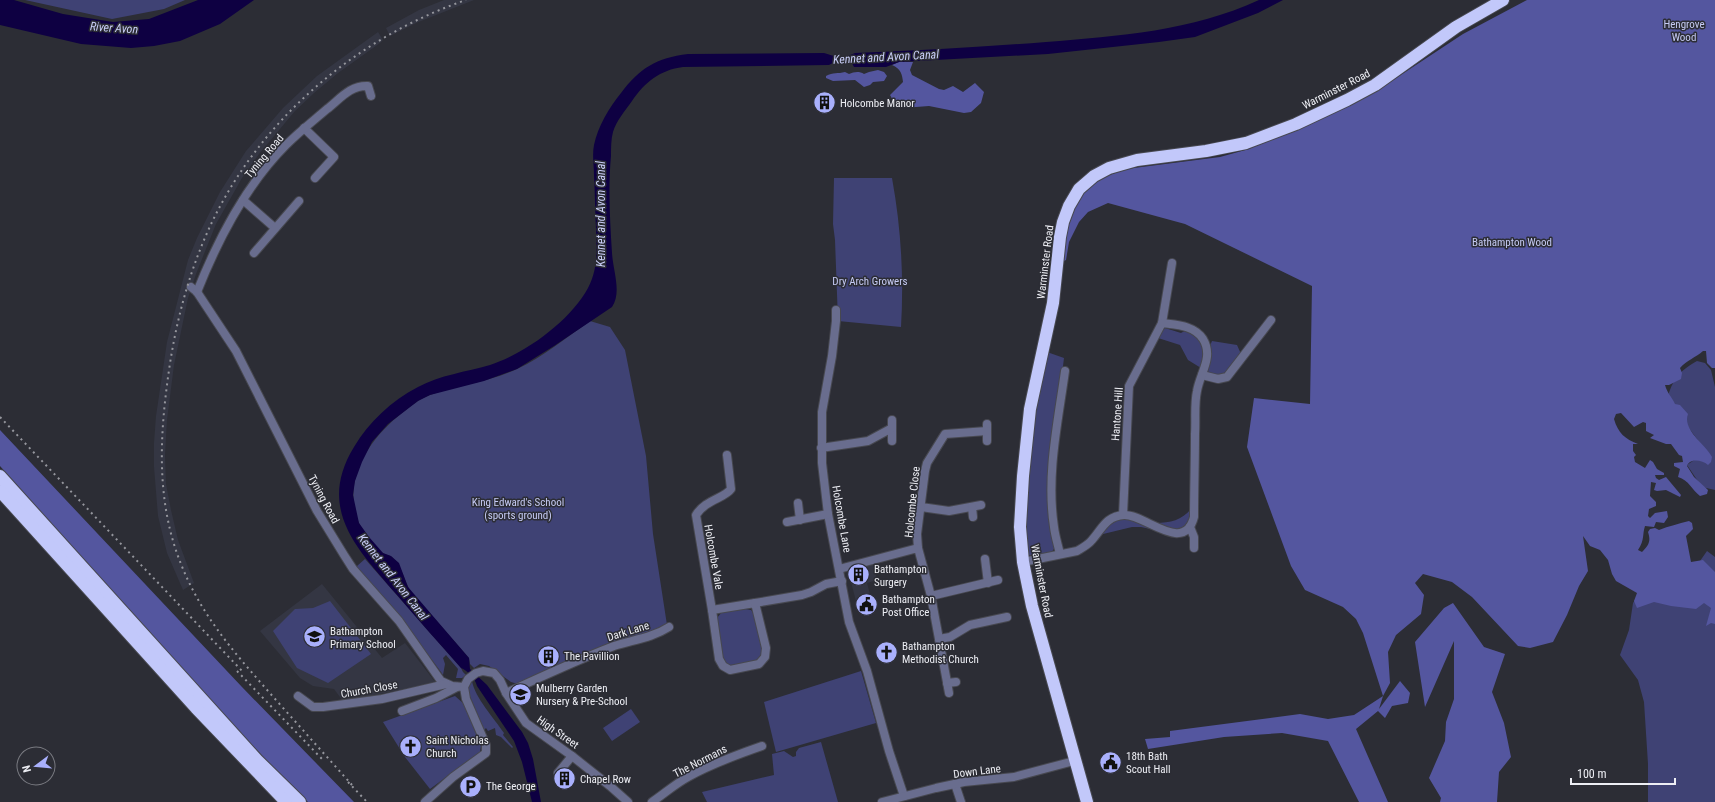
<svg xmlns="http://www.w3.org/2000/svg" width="1715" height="802" font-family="'Roboto Condensed',sans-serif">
  <rect width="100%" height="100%" fill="#2c2d35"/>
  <!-- built -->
  <g fill="#343643">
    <path d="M444,0h30l-58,23 -26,13 -4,-8 33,-18z"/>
    <path d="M378,32l5,8 -3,3 -42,30 -24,20 -19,18 -36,43 -17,24 -26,46 -20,50 -8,24 -14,67 -7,55 -2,35 1,29 5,26 7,30 16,43 -11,7 -16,-37 -9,-37 -4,-49v-24l2,-27 11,-74 21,-82 9,-22 23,-46 26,-41 19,-22 18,-21 34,-32z"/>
    <path d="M873,563l4,17 -10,3 7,26 -15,4 -11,-43z"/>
    <path d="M322,584l60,74 23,-15 31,40 -93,18 -9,-12 -21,-3 -13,-8 -40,-47z"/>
  </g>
  <!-- green -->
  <g fill="#3f4274">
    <path d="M25,0h160l-21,9 -52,10z"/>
    <path d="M834,178h58c9,49 12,99 9,149l-63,-6 -3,-81 -2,-16z"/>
    <path d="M590,321l20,6 15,23 21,106 7,78 14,91 -55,20 -91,40 -10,-3 -22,-16 -9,-2 -6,4 -4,-4 -1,-6 -57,-65c-8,-11 -9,-26 -20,-36 -3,-2 -6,-2 -9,-4 -7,-4 -21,-22 -24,-30 -18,-43 10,-84 43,-110 9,-7 17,-14 28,-18 28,-10 59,-13 87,-26 26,-12 50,-32 73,-48z"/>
    <path d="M1165,328l16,5c10,-7 22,9 23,19 0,5 -2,11 -3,16l-13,-8 -8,-15 -22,-7 3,-7z"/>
    <path d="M1212,341l25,4 4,9 -13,18 -10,5 -10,-5c0,-4 1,-6 2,-10 2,-9 -3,-11 2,-21z"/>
    <path d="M1047,352l17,6 -13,104 5,84 -5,7 -16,3 -6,-1c-10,-19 2,-129 6,-155 3,-16 8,-32 12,-48z"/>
    <path d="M1697,361l8,2 6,7 4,17v103l-13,-3 -15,-22 19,-13c-12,-19 -28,-36 -38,-56 6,-19 12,-25 29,-35z"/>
    <path d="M1191,509l2,3c-9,22 -18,20 -37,11 14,0 26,-3 35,-14z"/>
    <path d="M1129,517l26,13 -14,-3h-9l-33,8c9,-11 16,-16 30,-18z"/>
    <path d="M1707,551l8,6v245h-67v-38l-4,-62 -6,-22 -18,-25 9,-25 4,-27 6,-9 54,-23z"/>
    <path d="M365,559l96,109 2,4 3,3 -4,3h-6l2,-9 -12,-14 -3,3 2,6 -2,11 -2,-3 -51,-68 -32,-34 -1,-4z"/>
    <path d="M330,601l41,53 -43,29 -31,-15 -24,-37 22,-22 18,-1z"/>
    <path d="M745,609l6,1 3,4 9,35v7c-8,8 -27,13 -38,9l-3,-7 -5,-40 5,-6z"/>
    <path d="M861,671l15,52 -100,29 -12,-50z"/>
    <path d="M472,681c3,17 22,37 32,52l-1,2 10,12 -1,1 -11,-11 -5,-2 -1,-7 -7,3 -2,-3 -2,2 -15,-36v-7z"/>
    <path d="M455,696l9,8 17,42 -1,6 -50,37 -25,-32 -22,-35z"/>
    <path d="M631,709l9,13 -28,19 -9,-13z"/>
    <path d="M821,742l17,60h-131l-5,-10 72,-17 -2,-21 12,-3 9,6 3,-1v-4l3,-4z"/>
  </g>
  <!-- forest -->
  <g fill="#54569f">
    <path d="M1527,0h188v368h-3l-5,-5 -1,-12h-3c-8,7 -16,9 -23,17l2,5 -1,6 -12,6h-4c2,8 7,12 10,19l5,1 8,9c-6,16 17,30 24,43l-1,5 -3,3c-6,-5 -18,-7 -21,1l7,11 14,13 -1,4 -7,2c-8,-6 -11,-16 -22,-19l2,-8 -6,-3v-3l9,-1 -1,-6 -3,-1 -8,-11h-5l-16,-6 4,-3 -8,-4v-8l-3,-1 -9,5 -13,-14 -5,1 -2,5c4,14 11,20 24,25h-5v7l3,4 -2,2 1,5 10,6 5,-8 3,2 4,7 7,4v2h-9l1,3 3,2 7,-3 15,18 -1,2 -14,-7 -9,1 -3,-1 2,-7 -5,-1 -1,14 6,6v4l-7,3 -1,7 2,2 5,-5 12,-2 1,6 -4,6 -8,-1 -2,5 -9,-1c-3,9 0,13 -7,24l4,2c7,-7 9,-11 6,-20l2,-3 5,-1 4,2c10,-4 19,-6 30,-9l3,2 1,6 -7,7 5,26 12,-2 12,12v52l-4,-1 -5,3 5,-18 -7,-5 -8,6 -25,-3 -17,-4 -17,6 -3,-7 3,-8 -21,-12 -4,-7 -4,-14 -8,-10 -10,-4 -7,-10 5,35 -9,15 -12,29 -14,27 -23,6 -12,-2 -46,-49 -20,-15 -29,-8 -8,9 9,12 -3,19 -25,21 -8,17 2,31 -7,13 -4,13 21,-28 10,12 -2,10 -16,3 -7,12 -7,-7 -22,18 32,73h-29l-31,-61 -46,-8 -58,4 -76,12 -3,-10 25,-2v-6l130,-17 28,5 26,-4 29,-19 -20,-63 -7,-14 -13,-12 -38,-17 -14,-24 -44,-119 7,-49 56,6 2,-118 -127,-62 -77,-21 -20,9 -9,10 -10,20 -3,18 -2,1 3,-34 6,-17 12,-20 10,-8 12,-6 19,-7 94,-12 29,-8 129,-59 85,-56z"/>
    <path d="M899,62h14l-3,8 2,5 27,14 5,1 9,-4 10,6 12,-9 9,9 -3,11 -10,9 -7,1 -35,-7 -26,2 -8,-4 -5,-9 13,-13c-1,-8 -2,-13 -11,-17z"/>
    <path d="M878,70l6,2 3,4 -3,5 -11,1 -3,3 -6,2 -9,-7 -22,1 -7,-3v-2c7,-4 12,-2 19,-4l4,2c5,-2 10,-3 15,0l5,-2z"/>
    <path d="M0,430l242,257 112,115h-46c-108,-106 -206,-223 -308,-336z"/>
    <path d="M1453,603l31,44 21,7 -13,38 12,31 7,34 -12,15 -2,30h-57l1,-4 -12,-20 16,-37 1,-19 8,-23v-58l-29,66 -10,-65 29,-34z"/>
  </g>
  <!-- water -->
  <g fill="#0e0042">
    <path d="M0,0h14l49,14 50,8 36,-3 49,-19h56l-34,24 -40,17 -26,5 -23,2 -50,-4 -81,-19z"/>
    <path d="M1259,0h24l-25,13 -63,24 -36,5 -111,12 -149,8 -13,5h-32l-2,-4c-7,-2 -17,-2 -23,2l-146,2c-23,3 -38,15 -51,34 -7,10 -16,20 -19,31 -2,7 -2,16 -2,24 -3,32 -1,65 1,97 1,18 10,39 0,54l-58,39 -37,23 -33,12 -54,14 -12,6 -30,23 -16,18 -10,20 -7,19 -2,14 6,28 10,14 14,16 8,3 8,7 9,24 61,71 1,11 17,16 35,47 6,11 5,16 8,43h-9l-10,-40 -8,-21 -37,-55c-2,-8 -9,-15 -16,-18 -21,-24 -43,-48 -64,-73 -39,-45 -81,-86 -43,-148 15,-25 37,-46 64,-60 22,-12 48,-15 72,-22 35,-11 81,-45 98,-77 10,-19 9,-38 8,-58 -1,-18 -1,-37 -2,-55 0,-10 -2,-20 0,-30 4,-19 15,-37 27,-52 19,-25 35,-35 67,-39l136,-1c13,4 18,6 31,0 63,-2 127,-6 191,-11 73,-6 146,-11 213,-42z"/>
  </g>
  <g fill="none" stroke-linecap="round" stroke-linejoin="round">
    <defs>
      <g id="street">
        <path d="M304,128l30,29 -19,21"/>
        <path d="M243,200l32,28"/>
        <path d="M254,253l45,-52"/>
        <path d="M191,287l6,5 39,59 81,160 27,44 9,14 46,52 42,60 11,5 12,1"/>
        <path d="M197,292c21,-53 48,-106 89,-147 13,-13 27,-24 41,-36 13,-10 23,-24 41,-23l3,10"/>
        <path d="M836,310v11l-4,35 -10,56v51l6,51 21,108 18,49 22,80 15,45"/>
        <path d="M1162,323l10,-60"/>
        <path d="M1202,375l16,4 9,-2 44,-57"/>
        <path d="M987,424v17"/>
        <path d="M892,441v-13"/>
        <path d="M821,448l47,-7 24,-13v-8"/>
        <path d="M798,503l2,17"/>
        <path d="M921,507l28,4 32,-6"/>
        <path d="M972,507l1,10"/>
        <path d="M787,522l41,-8"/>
        <path d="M1190,527l4,10v11"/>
        <path d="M918,548l-1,-14 8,-63 2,-8 18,-29 42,-3"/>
        <path d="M1060,554c-2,-9 -5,-18 -6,-27 -8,-52 4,-105 11,-156"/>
        <path d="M985,559l3,24"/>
        <path d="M1023,562l54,-11c5,-3 11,-6 15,-11 10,-11 14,-24 32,-25 21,-1 60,40 70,2 0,-28 1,-55 1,-83 1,-14 -1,-29 2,-43 3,-18 17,-34 6,-52 -9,-14 -27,-14 -41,-16l-33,63 -6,129"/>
        <path d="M839,569l79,-21 13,48 18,97"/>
        <path d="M931,596l67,-16"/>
        <path d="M755,603l11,45 -1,9 -6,7 -29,6 -7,-4 -4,-7 -7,-49z"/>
        <path d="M755,603l47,-8 9,-3 15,-8 16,-3"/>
        <path d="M712,610l-16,-95c9,-15 29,-17 35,-26l-4,-34"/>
        <path d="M939,639l11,-2 20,-12 37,-8"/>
        <path d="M947,683l9,-1"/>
        <path d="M506,693c35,-16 71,-33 108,-47 18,-6 38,-8 55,-19"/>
        <path d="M298,696l15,11h10l59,-8 64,-15"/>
        <path d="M402,711l34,-13 21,-11"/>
        <path d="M558,773l14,-17"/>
        <path d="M955,784l6,18"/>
        <path d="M425,802l28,-25 33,-24v-8l-20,-46 -2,-12 4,-8 8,-6 7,-2 11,2 6,7 6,13 20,30 46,33 38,30 18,16"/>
        <path d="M652,802c12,-8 23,-18 36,-25 23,-13 48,-22 74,-31"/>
        <path d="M882,802l54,-14 28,-6 50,-5 60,-16"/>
      </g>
      <g id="highway">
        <path d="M0,476l257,284 43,42"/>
        <path d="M0,491l196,217 90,94"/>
        <path d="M1087,802l-55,-196 -9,-44 -3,-35 3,-51 7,-67 23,-106 7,-66 3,-15 6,-16 10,-17 15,-13 15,-8 28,-8 69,-9 40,-8 50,-19 51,-24 28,-15 81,-58 47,-27"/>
      </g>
    </defs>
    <!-- street casing -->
    <use href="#street" stroke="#474850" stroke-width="10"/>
    <!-- highway casing -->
    <use href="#highway" stroke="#474850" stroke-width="14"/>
    <!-- street -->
    <use href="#street" stroke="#696d8e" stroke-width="8"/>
    <!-- highway -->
    <use href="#highway" stroke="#c2c8fa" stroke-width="12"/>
    <!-- rail -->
    <g stroke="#95969d" stroke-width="2" stroke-dasharray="2 4" stroke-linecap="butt">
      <path d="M0,417l244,256"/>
      <path d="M237,671l85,88"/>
      <path d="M348,782l19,20"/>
      <path d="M352,785c-25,-28 -50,-56 -76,-85 -37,-42 -74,-82 -95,-136 -23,-57 -22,-118 -14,-179 7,-57 21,-113 46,-165 50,-103 145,-183 253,-220"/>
    </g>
  </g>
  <!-- icons -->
  <defs>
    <symbol id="building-disc" viewBox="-11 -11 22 22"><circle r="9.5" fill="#a9b0fc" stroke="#2c2d35"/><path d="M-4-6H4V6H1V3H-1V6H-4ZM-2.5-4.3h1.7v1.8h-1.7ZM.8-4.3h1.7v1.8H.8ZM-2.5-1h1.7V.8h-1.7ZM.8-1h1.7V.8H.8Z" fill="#111"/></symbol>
    <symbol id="civic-disc" viewBox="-11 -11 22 22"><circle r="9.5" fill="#a9b0fc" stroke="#2c2d35"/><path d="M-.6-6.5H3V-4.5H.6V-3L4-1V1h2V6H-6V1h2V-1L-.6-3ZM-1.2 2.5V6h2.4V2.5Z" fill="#111"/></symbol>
    <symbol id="school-disc" viewBox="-11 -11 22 22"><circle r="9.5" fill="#a9b0fc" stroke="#2c2d35"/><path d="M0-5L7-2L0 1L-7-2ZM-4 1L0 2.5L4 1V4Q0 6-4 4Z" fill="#111"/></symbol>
    <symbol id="church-disc" viewBox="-11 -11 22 22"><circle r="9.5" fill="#a9b0fc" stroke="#2c2d35"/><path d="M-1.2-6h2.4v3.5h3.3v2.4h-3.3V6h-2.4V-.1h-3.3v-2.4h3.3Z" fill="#111"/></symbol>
    <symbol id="parking-disc" viewBox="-11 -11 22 22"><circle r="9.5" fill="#a9b0fc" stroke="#2c2d35"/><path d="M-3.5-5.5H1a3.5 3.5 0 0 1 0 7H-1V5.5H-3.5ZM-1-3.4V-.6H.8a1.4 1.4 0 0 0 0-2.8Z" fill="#111"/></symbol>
  </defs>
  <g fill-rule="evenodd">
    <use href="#building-disc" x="812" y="90" width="25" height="25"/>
    <use href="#building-disc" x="846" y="562" width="25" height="25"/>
    <use href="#civic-disc" x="854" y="592" width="25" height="25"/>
    <use href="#school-disc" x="302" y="624" width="25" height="25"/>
    <use href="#church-disc" x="874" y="640" width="25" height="25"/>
    <use href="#building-disc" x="536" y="644" width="25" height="25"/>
    <use href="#school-disc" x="508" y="682" width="25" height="25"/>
    <use href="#church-disc" x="398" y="734" width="25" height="25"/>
    <use href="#civic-disc" x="1098" y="750" width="25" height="25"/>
    <use href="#building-disc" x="552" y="766" width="25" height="25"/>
    <use href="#parking-disc" x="458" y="774" width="25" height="25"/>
  </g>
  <g text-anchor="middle" stroke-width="3" stroke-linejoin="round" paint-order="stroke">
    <!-- park labels -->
    <g font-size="11" fill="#c5caf3" stroke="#2c2d35">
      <text x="1684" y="28">Hengrove<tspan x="1684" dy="13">Wood</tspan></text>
      <text x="1512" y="246">Bathampton Wood</text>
      <text x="870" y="285">Dry Arch Growers</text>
      <text x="518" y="506">King Edward's School<tspan x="518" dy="13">(sports ground)</tspan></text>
    </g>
    <!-- street labels -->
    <g font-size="11" fill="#edeef4" stroke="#2c2d35">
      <text transform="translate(1336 89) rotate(-27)" y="4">Warminster Road</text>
      <text transform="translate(264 156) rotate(-50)" y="4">Tyning Road</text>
      <text transform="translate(1045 262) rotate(-83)" y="4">Warminster Road</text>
      <text transform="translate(1117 414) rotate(-86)" y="4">Hantone Hill</text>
      <text transform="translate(324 499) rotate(62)" y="4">Tyning Road</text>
      <text transform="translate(912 502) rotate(-84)" y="4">Holcombe Close</text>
      <text transform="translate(842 519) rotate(80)" y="4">Holcombe Lane</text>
      <text transform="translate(714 557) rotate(80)" y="4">Holcombe Vale</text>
      <text transform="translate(1042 581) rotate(79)" y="4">Warminster Road</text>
      <text transform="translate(628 631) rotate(-17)" y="4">Dark Lane</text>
      <text transform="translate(369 689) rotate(-10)" y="4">Church Close</text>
      <text transform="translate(558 732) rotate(35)" y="4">High Street</text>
      <text transform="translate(700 761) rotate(-27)" y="4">The Normans</text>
      <text transform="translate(977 771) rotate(-7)" y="4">Down Lane</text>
    </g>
    <!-- poi labels -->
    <g font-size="11" fill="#edeef4" stroke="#2c2d35" text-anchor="start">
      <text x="840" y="107">Holcombe Manor</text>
      <text x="874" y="573">Bathampton<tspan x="874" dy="13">Surgery</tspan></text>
      <text x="882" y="603">Bathampton<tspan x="882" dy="13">Post Office</tspan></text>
      <text x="330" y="635">Bathampton<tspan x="330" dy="13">Primary School</tspan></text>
      <text x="902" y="650">Bathampton<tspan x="902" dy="13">Methodist Church</tspan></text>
      <text x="564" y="660">The Pavillion</text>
      <text x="536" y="692">Mulberry Garden<tspan x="536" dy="13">Nursery &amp; Pre-School</tspan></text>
      <text x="426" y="744">Saint Nicholas<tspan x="426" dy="13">Church</tspan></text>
      <text x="1126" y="760">18th Bath<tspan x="1126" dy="13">Scout Hall</tspan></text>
      <text x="580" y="783">Chapel Row</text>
      <text x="486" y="790">The George</text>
    </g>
    <!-- water labels -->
    <g font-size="12" font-style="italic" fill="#cacff9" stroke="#2c2d35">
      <text transform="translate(114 28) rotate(4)" y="4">River Avon</text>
      <text transform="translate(886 57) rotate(-3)" y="4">Kennet and Avon Canal</text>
      <text transform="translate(601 214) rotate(-90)" y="4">Kennet and Avon Canal</text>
      <text transform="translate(393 577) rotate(52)" y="4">Kennet and Avon Canal</text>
    </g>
  </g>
  <!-- north arrow -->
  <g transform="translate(36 766) rotate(254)"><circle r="19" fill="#2c2d35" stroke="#797a81"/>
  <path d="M0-3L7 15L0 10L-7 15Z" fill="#a9b0fc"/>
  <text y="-6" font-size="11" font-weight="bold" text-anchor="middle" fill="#edeef4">N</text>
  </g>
  <!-- scale -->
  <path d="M1571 778v6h104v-6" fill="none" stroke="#edeef4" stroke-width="2"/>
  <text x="1577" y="778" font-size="12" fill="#edeef4" stroke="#2c2d35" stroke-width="3" paint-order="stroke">100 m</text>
</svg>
